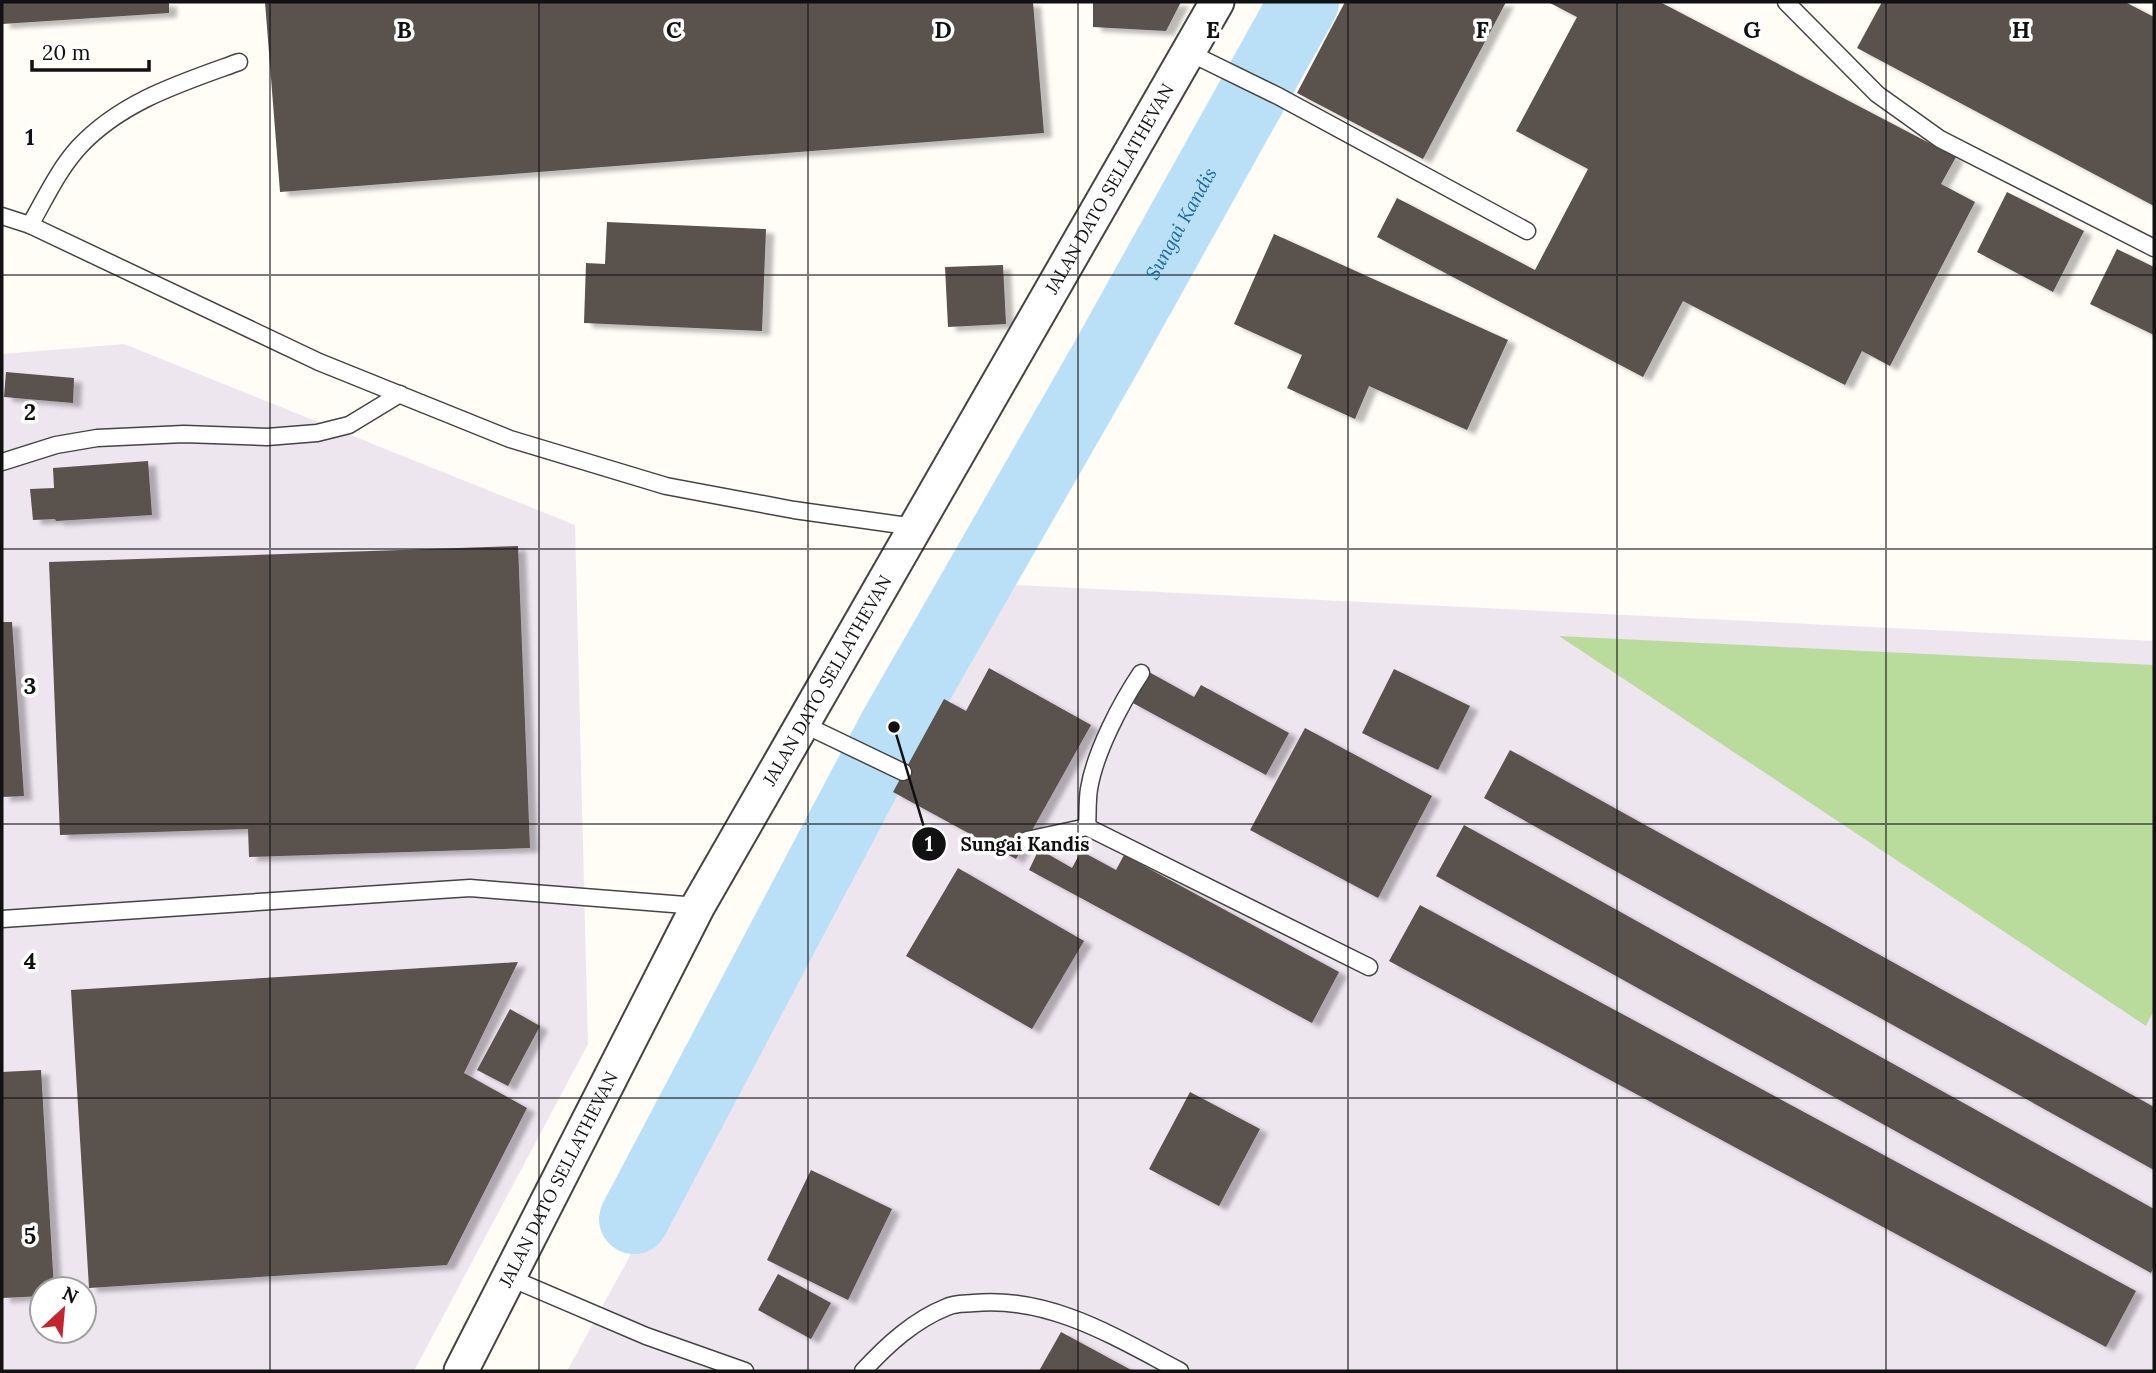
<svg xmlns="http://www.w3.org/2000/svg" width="2156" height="1373" font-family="Lora,serif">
  <defs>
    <filter id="shadow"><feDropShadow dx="8" dy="4.5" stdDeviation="2" flood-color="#0004"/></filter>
  </defs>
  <rect width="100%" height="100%" fill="#fffdf5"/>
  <!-- industrial -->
  <g fill="#eee6ef" fill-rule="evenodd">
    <path d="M124,344l451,181 13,519 -174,327h-412v-1017zM42,1289h42v42h-42z"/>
    <path d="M997,584l1157,57v730h-1587z"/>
  </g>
  <!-- forest -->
  <path fill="#b9dc9c" d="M1559,636l595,29v345l-8,16z"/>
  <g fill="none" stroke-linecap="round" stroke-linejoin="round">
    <!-- river -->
    <path stroke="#b9e0f7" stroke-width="70" id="s1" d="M634,1219l260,-492 210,-366 200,-359"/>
  </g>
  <!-- building -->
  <g fill="#5a524d" filter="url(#shadow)">
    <path d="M2,2h167v11l-167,11z"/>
    <path d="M265,2h768l11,131 -764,59z"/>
    <path d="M1093,2h88l-15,29 -73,-4z"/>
    <path d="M1345,2h161l-83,157 -126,-66z"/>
    <path d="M1548,2h112l296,155 -15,27 34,18 -85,164 -28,-15 -17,34 -162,-84 -40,76 -266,-140 20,-39 138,72 53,-101 -72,-38 61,-114z"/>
    <path d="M1882,2h243l29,15v189l-297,-158z"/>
    <path d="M2007,192l77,39 -31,61 -76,-40z"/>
    <path d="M607,222l159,7 -4,102 -178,-8 2,-60 19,1z"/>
    <path d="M1274,234l234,106 -41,90 -98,-44 -14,33 -68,-31 15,-33 -68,-31z"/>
    <path d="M2117,249l37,18v68l-64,-31z"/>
    <path d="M1003,265l3,59 -58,3 -3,-60z"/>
    <path d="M6,372l68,6 -1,25 -69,-6z"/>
    <path d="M148,461l4,54 -96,6 -1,-2 -22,1 -3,-31 24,-1 -1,-20z"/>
    <path d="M518,546l12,302 -281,9 -1,-28 -188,6 -11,-273z"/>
    <path d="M2,622h10l12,174 -22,1z"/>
    <path d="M989,668l102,57 -75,134 -123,-67 51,-93 22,12z"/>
    <path d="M1394,669l76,37 -32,64 -76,-37z"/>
    <path d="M1149,672l45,25 7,-12 88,48 -23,42 -135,-73z"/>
    <path d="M1305,728l127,68 -54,102 -128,-68z"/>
    <path d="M1510,750l644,357v63l-670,-372z"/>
    <path d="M1464,825l690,384v57l-3,7 -715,-397z"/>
    <path d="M1039,849l33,19 9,-17 35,19 8,-15 215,117 -27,51 -283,-153z"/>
    <path d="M958,868l126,73 -52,88 -126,-73z"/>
    <path d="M1420,905l716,386 -30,56 -717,-386z"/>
    <path d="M518,962l-54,111 63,35 -80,157 -358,23 -18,-298z"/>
    <path d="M510,1009l30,17 -32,60 -31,-16z"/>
    <path d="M41,1070l13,219h-12v7l-40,2v-226z"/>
    <path d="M1190,1092l70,37 -41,77 -70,-37z"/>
    <path d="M811,1170l81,39 -44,91 -81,-40z"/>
    <path d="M778,1274l53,29 -20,36 -53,-29z"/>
    <path d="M1061,1332l72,39h-94z"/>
  </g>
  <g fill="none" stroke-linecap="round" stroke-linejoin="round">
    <defs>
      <g id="lane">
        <path d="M1786,2l91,92 63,45 214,109"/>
        <path d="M1188,52l90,44 249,135"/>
        <path d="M2,216l28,9 289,137 191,77 156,47 128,24 121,17"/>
        <path d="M30,225c15,-26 28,-55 49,-78 43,-46 102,-64 160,-85"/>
        <path d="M2,462l54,-17 41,-7 87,-4 83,3 50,-4 32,-8 51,-31"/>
        <path d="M803,724l100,48"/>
        <path d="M1087,827c1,-13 0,-26 2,-38 6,-37 32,-86 52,-116"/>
        <path d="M1027,840l60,-13 282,140"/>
        <path d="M2,919l468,-31 228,18"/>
        <path d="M508,1277l138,59 99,35"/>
        <path d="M863,1371c24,-26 51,-51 84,-64 8,-4 18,-3 27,-4 76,-7 141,34 206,68"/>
      </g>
      <g id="street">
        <path id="s2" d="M461,1371l237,-465 519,-904"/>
      </g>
    </defs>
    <!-- lane casing -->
    <use href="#lane" stroke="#444" stroke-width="19"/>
    <!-- street casing -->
    <use href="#street" stroke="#444" stroke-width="37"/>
    <!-- lane -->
    <use href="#lane" stroke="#fff" stroke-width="16"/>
    <!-- street -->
    <use href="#street" stroke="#fff" stroke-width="33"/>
  </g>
  <!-- grid -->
  <path fill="none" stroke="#111" stroke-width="2" stroke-opacity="0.55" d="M270,2v1369M539,2v1369M808,2v1369M1078,2v1369M1348,2v1369M1617,2v1369M1886,2v1369M2,275h2152M2,549h2152M2,824h2152M2,1098h2152"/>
  <g text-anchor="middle" stroke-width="7" stroke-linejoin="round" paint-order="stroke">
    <!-- street labels -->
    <g font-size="18" fill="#111" stroke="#fff">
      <text dy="6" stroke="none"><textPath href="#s2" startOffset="1349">JALAN DATO SELLATHEVAN</textPath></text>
      <text dy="6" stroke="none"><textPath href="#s2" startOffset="782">JALAN DATO SELLATHEVAN</textPath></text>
      <text dy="6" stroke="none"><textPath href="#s2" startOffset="215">JALAN DATO SELLATHEVAN</textPath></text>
    </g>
    <!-- water labels -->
    <g font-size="19" font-style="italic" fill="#1768a6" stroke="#fff">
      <text dy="7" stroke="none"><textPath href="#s1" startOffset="1136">Sungai Kandis</textPath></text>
    </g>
  </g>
  <g font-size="23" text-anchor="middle" font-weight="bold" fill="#111" stroke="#fff" stroke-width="7" stroke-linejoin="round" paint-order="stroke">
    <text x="404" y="38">B</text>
    <text x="674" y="38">C</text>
    <text x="943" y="38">D</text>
    <text x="1213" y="38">E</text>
    <text x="1482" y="38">F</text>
    <text x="1752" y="38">G</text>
    <text x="2021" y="38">H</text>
    <text x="30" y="145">1</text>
    <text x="30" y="420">2</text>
    <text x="30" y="694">3</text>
    <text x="30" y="969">4</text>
    <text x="30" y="1244">5</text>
  </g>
  <!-- callouts -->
  <path fill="none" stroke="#111" stroke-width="2.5" d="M894 727L929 844"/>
  <g fill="#111" stroke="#fff" stroke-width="2.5">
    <circle cx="894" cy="727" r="7"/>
    <circle cx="929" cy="844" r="18"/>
  </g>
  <g font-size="21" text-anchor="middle" font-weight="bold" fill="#fff">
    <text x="929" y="851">1</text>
  </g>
  <g font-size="19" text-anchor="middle" font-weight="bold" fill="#111" stroke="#fff" stroke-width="7" stroke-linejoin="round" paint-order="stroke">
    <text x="1025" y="851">Sungai Kandis</text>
  </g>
  <!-- border -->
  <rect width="2156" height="1373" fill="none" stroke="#111111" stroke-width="7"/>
  <!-- north arrow -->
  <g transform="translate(63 1310) rotate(26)"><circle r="33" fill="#ffffff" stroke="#a0a0a0" stroke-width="2"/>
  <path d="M0-5L12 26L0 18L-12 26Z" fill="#c4262e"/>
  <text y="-10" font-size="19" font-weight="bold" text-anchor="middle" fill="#111111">N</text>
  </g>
  <!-- scale -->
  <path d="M32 60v10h117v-10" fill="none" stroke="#111111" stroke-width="3.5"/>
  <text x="42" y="60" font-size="21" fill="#111111" stroke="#ffffff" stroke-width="5" paint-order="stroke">20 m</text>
</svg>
